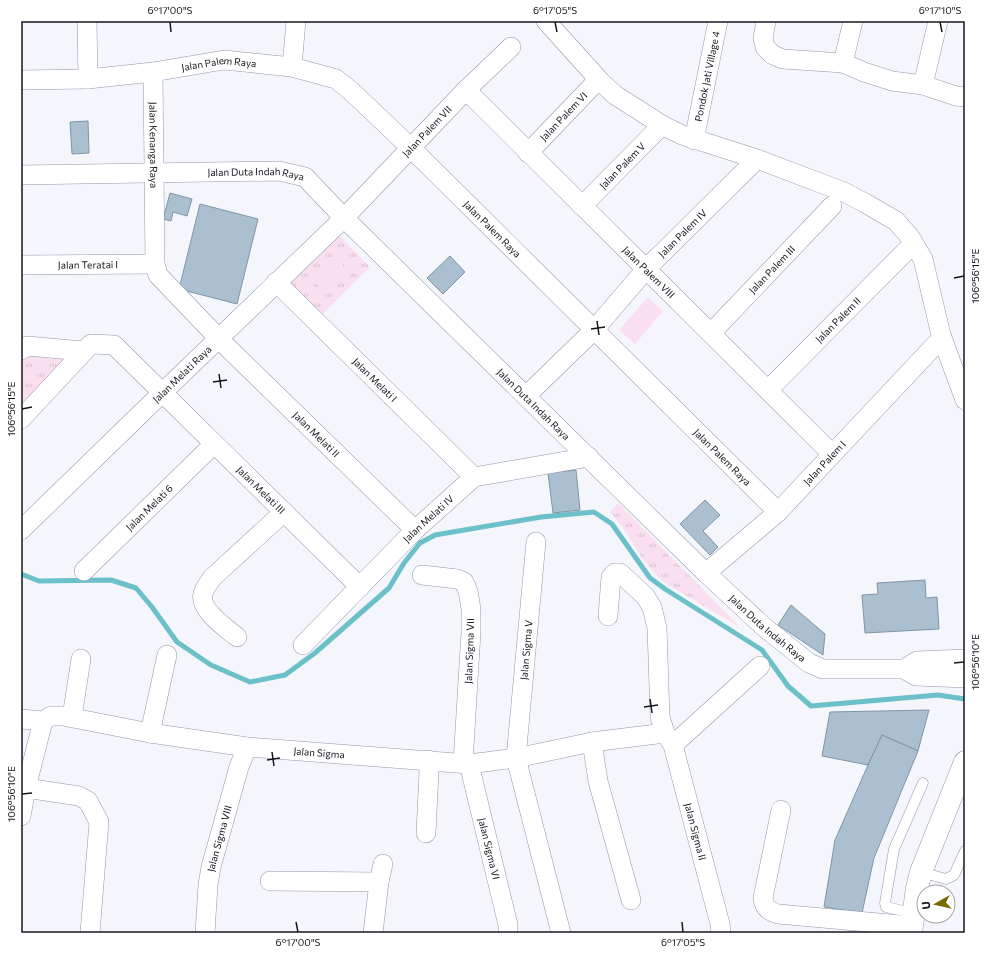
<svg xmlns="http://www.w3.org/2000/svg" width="986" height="954" font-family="Commissioner,sans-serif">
  <defs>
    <pattern id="grass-tufts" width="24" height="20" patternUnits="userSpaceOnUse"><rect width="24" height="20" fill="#fae0ee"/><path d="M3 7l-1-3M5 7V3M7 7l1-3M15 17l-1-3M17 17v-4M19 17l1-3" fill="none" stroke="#d5bfcc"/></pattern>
  </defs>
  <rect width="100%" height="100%" fill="#f5f6fb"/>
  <!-- grass -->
  <g fill="url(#grass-tufts)">
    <path d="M338,234l32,33 -54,54 -33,-33z"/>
    <path d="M76,352l-52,57c-1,-16 -7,-42 -1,-56z"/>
    <path d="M618,503l122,124 -74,-43 -11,-10 -12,-14 -22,-35 -11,-13z"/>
  </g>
  <!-- pitch -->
  <g fill="#fae0ee">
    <path d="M334,255l10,11 -24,22 -9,-10z"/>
    <path d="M648,297l15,14 -28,33 -16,-14z"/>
  </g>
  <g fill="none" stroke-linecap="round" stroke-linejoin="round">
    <!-- stream -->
    <path stroke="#6cc0c9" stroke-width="5" d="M21,574l18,7 72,-1 25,8 16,19 25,35 34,23 39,17 35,-7 30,-22 74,-65 15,-25 16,-20 15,-8 106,-18 53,-5 18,12 38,54 15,11 97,61 26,36 23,20 127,-11 27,4"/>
  </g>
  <!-- building -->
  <g fill="#aac0d0" stroke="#8095a4">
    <path d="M88,121l1,32 -17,1 -2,-32z"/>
    <path d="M170,193l22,6 -5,17 -14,-4 -2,9 -8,-2z"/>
    <path d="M200,204l58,15 -21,85 -58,-15z"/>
    <path d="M450,256l15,16 -22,22 -16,-16z"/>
    <path d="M576,470l4,40 -27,3 -5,-40z"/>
    <path d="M705,500l15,15 -17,16 15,16 -8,8 -30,-31z"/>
    <path d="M925,580l1,18 11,-1 2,32 -74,4 -3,-38 16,-1 -1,-11z"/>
    <path d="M791,605l34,29 -2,21 -45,-30z"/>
    <path d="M929,710l-11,41 -36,-16 -14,30 -46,-9 8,-44z"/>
    <path d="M882,735l36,16 -44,107 -12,55 -38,-6 11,-67 33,-75z"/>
  </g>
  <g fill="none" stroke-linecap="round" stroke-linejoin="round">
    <defs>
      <g id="lane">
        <path d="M921,872l25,7 8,-4 11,-24"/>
        <path d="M913,913l-27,-6 -1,-4 9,-54 29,-66"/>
      </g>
      <g id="street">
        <path d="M87,21l1,58"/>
        <path d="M546,21l55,61 14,13 47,30 20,10 75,24 87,33 21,11 31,18 14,16 13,22 18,76 24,65"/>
        <path d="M766,21l-3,17 2,9 8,8 10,4 60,4 21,9 28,9 31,4 33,11 9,1"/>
        <path d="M843,63l10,-42"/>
        <path d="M292,67l4,-46"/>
        <path id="s1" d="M153,72l2,192 3,11 67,70 190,185"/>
        <path id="s2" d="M21,80l67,-1 65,-7 71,-12 68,7 44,12 15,12 60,57 367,364"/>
        <path d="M923,85l15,-64"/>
        <path id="s3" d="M466,90l366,364"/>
        <path id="s4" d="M694,140l24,-119"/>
        <path id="s5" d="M528,153l70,-73"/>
        <path id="s6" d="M21,175l258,-4 26,6 39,41 362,355 57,53 46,37 14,6h81l12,7 49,2"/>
        <path id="s7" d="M582,206l80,-81"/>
        <path id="s8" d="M21,265l134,-1"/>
        <path id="s9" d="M276,282l198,195"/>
        <path id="s10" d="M711,333l121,-127"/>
        <path d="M21,350l6,-4 56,5"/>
        <path id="s11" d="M768,390l140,-141"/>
        <path id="s12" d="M526,396l68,-66 52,-61 111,-110"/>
        <path id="s13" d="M21,419l70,-75 23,1 246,242"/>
        <path id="s14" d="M21,530l141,-137 182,-175 122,-128 45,-43"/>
        <path d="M536,542l-20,216 45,175"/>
        <path id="s15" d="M84,571l130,-127"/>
        <path id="s16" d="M706,573l72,-61 158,-168"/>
        <path d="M422,575l35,4 7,3 4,9 3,18v23l-8,131"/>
        <path id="s17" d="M608,616l3,-39 4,-4h5l25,23 7,11 5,21 3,89 5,16 8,12 47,179 1,9"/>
        <path d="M237,637c-11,-9 -38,-27 -34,-43 1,-6 6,-11 9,-16l72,-66"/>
        <path id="s18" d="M303,645l112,-115 59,-53 115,-20"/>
        <path d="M904,669l13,-8 48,-2"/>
        <path d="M72,717l9,-58"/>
        <path d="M21,719l22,2"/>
        <path d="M150,733l17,-78"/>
        <path d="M592,742l6,39 33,119"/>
        <path d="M673,745l87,-79"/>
        <path id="s19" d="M469,764l39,161v8"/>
        <path d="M26,788l53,8 9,5 11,21 -9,111"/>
        <path d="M781,810l-18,88c1,10 6,13 15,16l134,12"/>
        <path id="s20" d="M21,816l5,-28 17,-67 8,-5h12l87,17 97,14 222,17 47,-6 76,-16 73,-9"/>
        <path d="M426,833l3,-62 -1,-11"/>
        <path d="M270,881l109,1"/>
        <path id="s21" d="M205,933l3,-48 3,-18 28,-100 8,-20"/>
        <path d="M373,933l6,-51 4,-18"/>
      </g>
      <path id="primary" d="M911,933l6,-45 4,-16 44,-110"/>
    </defs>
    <!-- lane casing -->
    <use href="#lane" stroke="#9297ad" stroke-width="11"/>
    <!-- street casing -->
    <use href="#street" stroke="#9297ad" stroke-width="20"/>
    <!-- primary casing -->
    <use href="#primary" stroke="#9297ad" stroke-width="23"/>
    <!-- lane -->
    <use href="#lane" stroke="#fff" stroke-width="10"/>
    <!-- street -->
    <use href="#street" stroke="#fff" stroke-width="19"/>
    <!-- primary -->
    <use href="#primary" stroke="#fff" stroke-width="22"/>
  </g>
  <!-- ticks -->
  <path fill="none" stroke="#15171f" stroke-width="1.5" d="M170,22l1,10M555,22l2,10M940,22l2,10M954,278l10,-2M597,321l2,14M591,329l14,-2M219,374l2,14M213,382l14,-2M22,409l10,-2M954,663l10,-1M650,699l2,14M644,707l14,-2M272,752l2,14M267,760l13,-2M22,794l10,-1M296,922l2,10M682,922l1,10"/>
  <g text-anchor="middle" stroke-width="3" stroke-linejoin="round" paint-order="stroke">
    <!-- street labels -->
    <g font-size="10" fill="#15171f" stroke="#fff">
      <text dy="4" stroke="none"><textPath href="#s2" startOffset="199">Jalan Palem Raya</textPath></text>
      <text dy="4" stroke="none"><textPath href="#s4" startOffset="65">Pondok Jati Village 4</textPath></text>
      <text dy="4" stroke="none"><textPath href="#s5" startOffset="51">Jalan Palem VI</textPath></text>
      <text dy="4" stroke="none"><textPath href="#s14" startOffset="569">Jalan Palem VII</textPath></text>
      <text dy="4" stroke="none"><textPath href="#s1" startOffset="73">Jalan Kenanga Raya</textPath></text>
      <text dy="4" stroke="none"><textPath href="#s7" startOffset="57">Jalan Palem V</textPath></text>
      <text dy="4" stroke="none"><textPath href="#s6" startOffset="235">Jalan Duta Indah Raya</textPath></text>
      <text dy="4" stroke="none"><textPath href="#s2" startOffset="535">Jalan Palem Raya</textPath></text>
      <text dy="4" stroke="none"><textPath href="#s12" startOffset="226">Jalan Palem IV</textPath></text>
      <text dy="4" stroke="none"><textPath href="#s8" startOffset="67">Jalan Teratai I</textPath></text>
      <text dy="4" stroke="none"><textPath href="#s10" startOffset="88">Jalan Palem III</textPath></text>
      <text dy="4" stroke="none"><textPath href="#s3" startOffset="258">Jalan Palem VIII</textPath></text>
      <text dy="4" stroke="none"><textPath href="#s11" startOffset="99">Jalan Palem II</textPath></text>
      <text dy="4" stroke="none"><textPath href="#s14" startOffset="224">Jalan Melati Raya</textPath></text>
      <text dy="4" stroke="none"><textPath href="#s9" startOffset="139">Jalan Melati I</textPath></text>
      <text dy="4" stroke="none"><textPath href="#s6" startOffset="607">Jalan Duta Indah Raya</textPath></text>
      <text dy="4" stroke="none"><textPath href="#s1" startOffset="428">Jalan Melati II</textPath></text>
      <text dy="4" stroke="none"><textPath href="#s2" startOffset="859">Jalan Palem Raya</textPath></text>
      <text dy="4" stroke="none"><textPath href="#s16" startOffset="162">Jalan Palem I</textPath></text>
      <text dy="4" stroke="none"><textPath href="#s13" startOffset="332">Jalan Melati III</textPath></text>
      <text dy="4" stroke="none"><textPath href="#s15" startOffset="91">Jalan Melati 6</textPath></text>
      <text dy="4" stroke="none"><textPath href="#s18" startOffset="178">Jalan Melati IV</textPath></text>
      <text dy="4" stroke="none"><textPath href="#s6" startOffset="931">Jalan Duta Indah Raya</textPath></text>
      <text transform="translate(526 650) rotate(-85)" y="4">Jalan Sigma V</text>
      <text transform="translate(469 651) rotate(-88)" y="4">Jalan Sigma VII</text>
      <text dy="4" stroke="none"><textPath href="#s20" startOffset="378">Jalan Sigma</textPath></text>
      <text dy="4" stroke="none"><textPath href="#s17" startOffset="328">Jalan Sigma II</textPath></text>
      <text dy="4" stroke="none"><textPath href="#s21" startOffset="96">Jalan Sigma VIII</textPath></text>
      <text dy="4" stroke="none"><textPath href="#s19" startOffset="87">Jalan Sigma VI</textPath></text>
    </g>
  </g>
  <!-- border -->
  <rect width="986" height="954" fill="none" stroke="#ffffff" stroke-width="44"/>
  <!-- north arrow -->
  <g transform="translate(936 904) rotate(262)"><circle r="19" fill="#ffffff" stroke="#a1a2a5"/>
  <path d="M0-3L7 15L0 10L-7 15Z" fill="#786900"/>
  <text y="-6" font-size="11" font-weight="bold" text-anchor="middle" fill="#15171f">U</text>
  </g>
  <rect x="22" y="22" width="942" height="910" fill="none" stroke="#15171f" stroke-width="1.5"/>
  <g font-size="10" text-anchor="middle" fill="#15171f">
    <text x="170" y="14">6°17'00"S</text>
    <text x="555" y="14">6°17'05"S</text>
    <text x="940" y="14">6°17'10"S</text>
    <text transform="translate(975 276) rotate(-90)" y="4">106°56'15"E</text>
    <text transform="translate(11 409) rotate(-90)" y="4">106°56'15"E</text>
    <text transform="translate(975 662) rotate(-90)" y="4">106°56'10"E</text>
    <text transform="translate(11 794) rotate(-90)" y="4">106°56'10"E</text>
    <text x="298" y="946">6°17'00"S</text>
    <text x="683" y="946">6°17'05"S</text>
  </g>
</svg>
